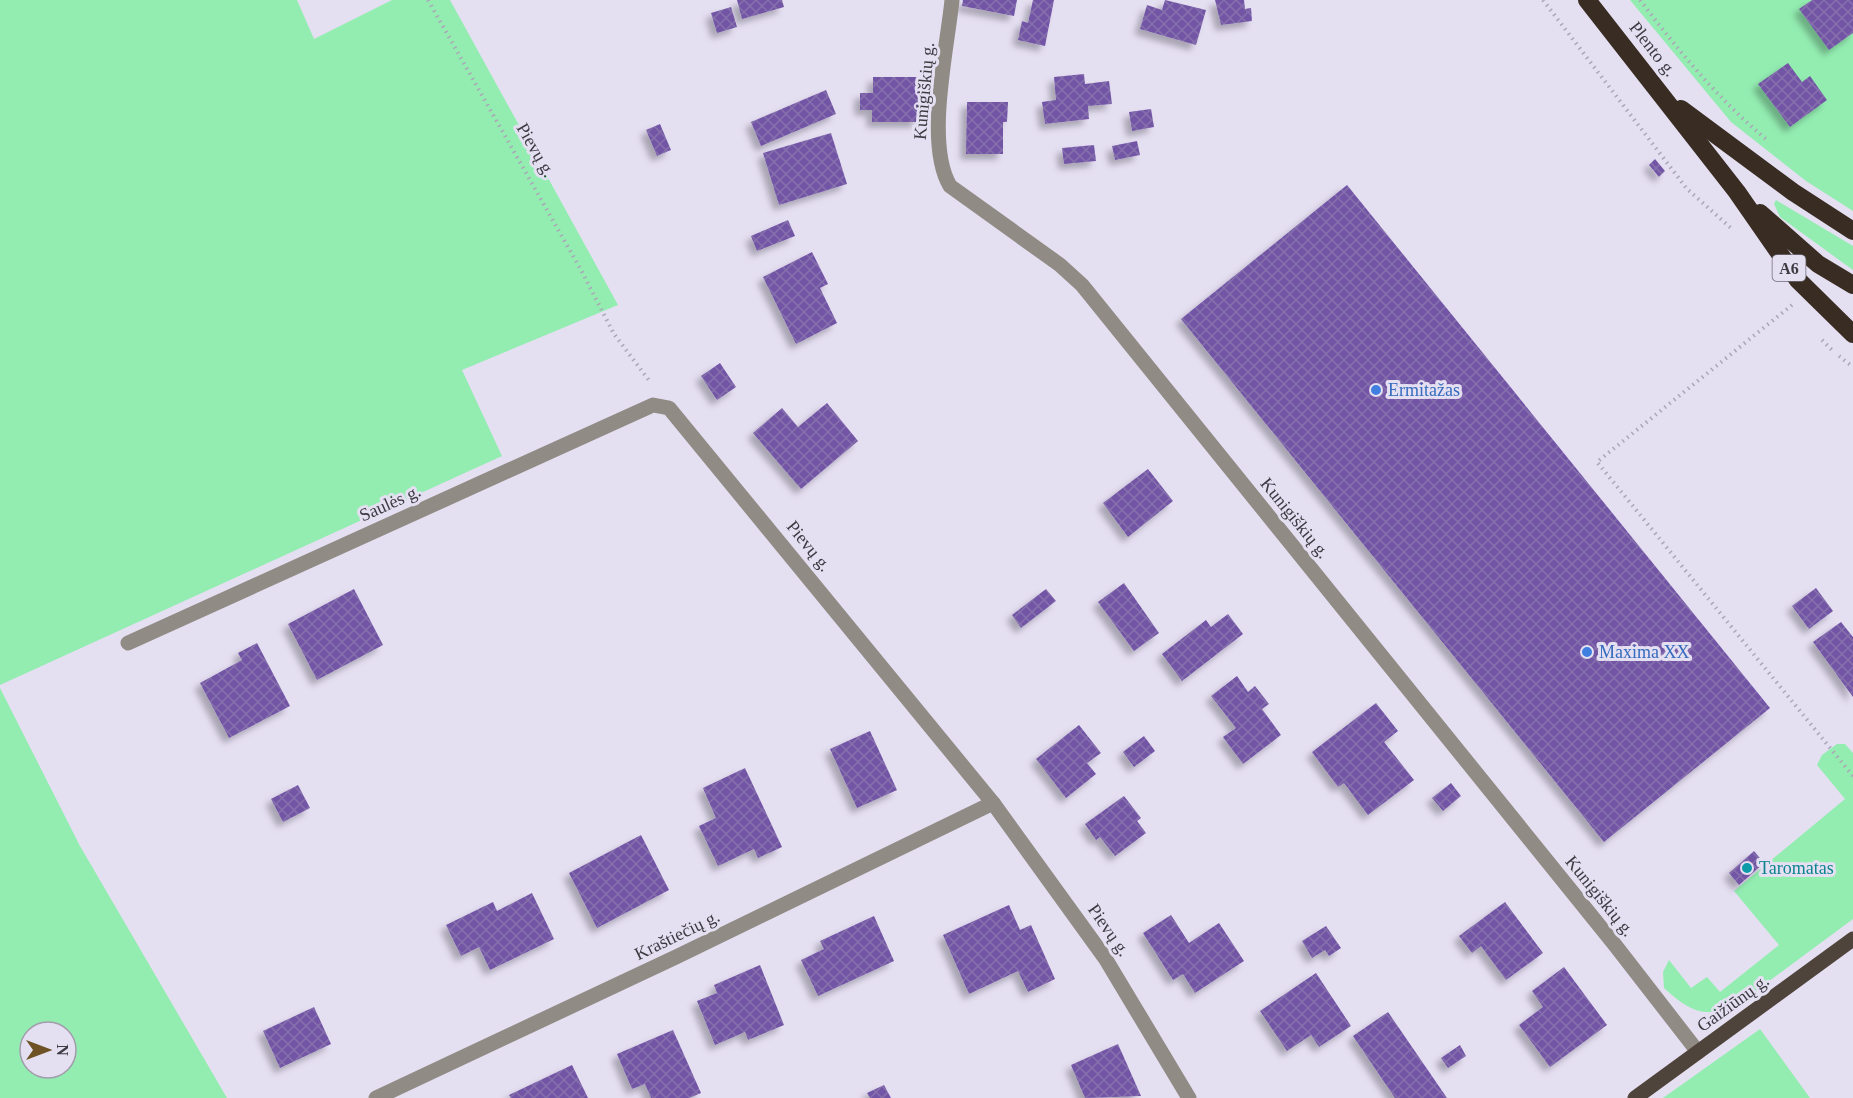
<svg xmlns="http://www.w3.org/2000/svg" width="1853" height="1098" font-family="Georgia,serif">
  <defs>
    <pattern id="building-cross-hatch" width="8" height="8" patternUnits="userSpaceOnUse" patternTransform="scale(1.5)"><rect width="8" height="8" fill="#7255a5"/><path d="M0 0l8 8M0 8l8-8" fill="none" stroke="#8771ad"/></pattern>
    <filter id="shadow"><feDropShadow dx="-5.5" dy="5.5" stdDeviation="3" flood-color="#0004"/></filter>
  </defs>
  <rect width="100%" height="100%" fill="#e5dff2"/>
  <!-- green -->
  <g fill="#93edb1" fill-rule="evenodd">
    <path d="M0,0h297l17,39 78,-39h58l168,305 -156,65 40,86 -502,229z"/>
    <path d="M1630,0h223v211l-47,-30 -75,-59z"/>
    <path d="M1776,200l77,46v24l-73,-53 -6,-13z"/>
    <path d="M0,688l80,158 147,252h-227zM30,1032h36v36h-36z"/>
    <path d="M1837,744h8l8,9v166l-112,83c-34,18 -50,11 -77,-14l-1,-16 6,-12 22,28 16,-11 13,15 59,-47 -45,-54 111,-92 -28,-34 5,-10z"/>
    <path d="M1760,1029l50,69h-147z"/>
  </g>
  <!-- building -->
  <g fill="url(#building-cross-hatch)" filter="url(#shadow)">
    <path d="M737,0h45l2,7 -42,12z"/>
    <path d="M963,0h54l-3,16 -52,-10z"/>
    <path d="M1033,0h21l-9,46 -27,-6 4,-19 6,2z"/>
    <path d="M1165,0l41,10 -10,35 -56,-16 7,-24 15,5z"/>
    <path d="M1215,0h29l1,9 6,-1 1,13 -31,4z"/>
    <path d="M1812,0h41v33l-24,17 -30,-41z"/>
    <path d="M731,7l6,20 -20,6 -6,-20z"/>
    <path d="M1788,63l14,19 8,-6 17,24 -37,27 -32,-43z"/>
    <path d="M1084,74l1,10 24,-3 3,23 -24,2 1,13 -44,5 -3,-22 14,-2 -2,-23z"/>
    <path d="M873,77h45v12h9v20h-9v13h-46v-12h-12v-17h13z"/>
    <path d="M826,90l10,24 -75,32 -10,-24z"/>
    <path d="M967,102h41l-1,20h-4v32h-37z"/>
    <path d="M1151,109l3,18 -22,4 -3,-19z"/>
    <path d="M660,124l11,26 -14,6 -11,-26z"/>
    <path d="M831,133l16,51 -68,21 -16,-52z"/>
    <path d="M1137,141l3,14 -25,5 -3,-14z"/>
    <path d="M1094,145l2,16 -32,3 -2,-16z"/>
    <path d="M1655,159l10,12 -6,6 -10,-12z"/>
    <path d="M1347,185l423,523 -166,134 -423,-523z"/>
    <path d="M788,220l7,16 -38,15 -6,-15z"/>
    <path d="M812,252l16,32 -8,4 17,35 -41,21 -33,-67z"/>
    <path d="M720,363l16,24 -19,13 -16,-24z"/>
    <path d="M827,403l31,38 -57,48 -48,-56 29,-25 16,19z"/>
    <path d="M1148,469l25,32 -45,36 -25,-34z"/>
    <path d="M1124,583l35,50 -25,18 -36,-49z"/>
    <path d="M1816,588l17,23 -24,18 -17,-23z"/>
    <path d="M354,589l29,56 -66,35 -29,-56z"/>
    <path d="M1046,589l10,12 -35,27 -9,-13z"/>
    <path d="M1228,614l15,20 -61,47 -20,-27 44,-34 5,7z"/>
    <path d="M1841,622l12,15v60l-40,-55z"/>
    <path d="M257,643l33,63 -61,32 -29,-55 42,-23 -4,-7z"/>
    <path d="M1237,676l11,16 7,-6 14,18 -7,5 19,26 -38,29 -20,-27 13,-9 -25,-32z"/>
    <path d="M1376,703l22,28 -14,11 30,38 -46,35 -24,-32 -6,4 -26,-35z"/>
    <path d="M1079,725l22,28 -14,10 9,11 -30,24 -30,-39z"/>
    <path d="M870,731l27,59 -40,18 -27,-59z"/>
    <path d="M1144,736l11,15 -21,16 -11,-15z"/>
    <path d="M745,768l37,79 -24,11 -4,-9 -36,17 -19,-40 17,-8 -13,-30z"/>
    <path d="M1451,783l10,13 -18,15 -11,-13z"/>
    <path d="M298,785l12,23 -27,14 -12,-23z"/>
    <path d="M1124,796l17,22 -4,3 9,12 -31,23 -15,-19 -4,3 -11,-16z"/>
    <path d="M641,835l28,55 -72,38 -28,-55z"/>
    <path d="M1754,851l10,12 -25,22 -10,-12z"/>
    <path d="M532,893l22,46 -64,31 -11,-23 -18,9 -15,-31 47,-23 4,9z"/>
    <path d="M1505,902l38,51 -37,27 -25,-34 -9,7 -13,-17z"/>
    <path d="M1009,905l11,25 11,-5 24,54 -27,13 -10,-21 -49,23 -26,-59z"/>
    <path d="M1171,915l18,28 30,-20 25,38 -49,32 -12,-19 -10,6 -30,-47z"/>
    <path d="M874,916l20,45 -76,35 -17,-36 23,-11 -4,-8z"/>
    <path d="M1326,926l15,22 -12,8 -4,-6 -13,8 -10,-17z"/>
    <path d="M760,965l24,60 -36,15 -3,-8 -30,13 -18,-44 20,-8 -3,-8z"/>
    <path d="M1564,967l43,58 -57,42 -31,-42 24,-18 -11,-16z"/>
    <path d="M1316,973l35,53 -32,21 -8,-12 -24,16 -27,-40z"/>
    <path d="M314,1007l17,37 -51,24 -17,-37z"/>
    <path d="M1388,1012l59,86h-52l-42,-62z"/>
    <path d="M673,1030l28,63 -12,5h-38l-6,-14 -13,5 -15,-35z"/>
    <path d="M1118,1044l23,52 -56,2 -14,-33z"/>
    <path d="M1460,1045l6,11 -18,12 -7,-10z"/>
    <path d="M572,1065l16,33h-77l-2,-3z"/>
    <path d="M884,1085l7,13h-21l-3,-5z"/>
  </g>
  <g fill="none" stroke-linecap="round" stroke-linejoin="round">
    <!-- path -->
    <g stroke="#aba7b6" stroke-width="4" stroke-dasharray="1.5 4.5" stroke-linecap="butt">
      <path d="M428,0l153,270 33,64 37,49"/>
      <path d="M1543,0l144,189 44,39"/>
      <path d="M1640,0c38,50 78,99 126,139"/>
      <path d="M1792,305l-195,157 256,314"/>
      <path d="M1822,340l11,11"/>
      <path d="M1839,356l14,11"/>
    </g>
    <!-- minor -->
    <g stroke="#918b85" stroke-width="15">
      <path d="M952,0c-5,50 -27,144 -2,186l110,79 22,20 533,660 83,107"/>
      <path d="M128,643l525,-238 16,3 324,395 112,155 84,140"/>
      <path d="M376,1098l300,-141 317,-154"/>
    </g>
    <!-- major -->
    <path stroke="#4f443b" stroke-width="15" d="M1635,1098l218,-159"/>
    <!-- highway -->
    <g stroke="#392c22" stroke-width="18">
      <path d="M1587,0l150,192 61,88 55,54"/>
      <path d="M1681,109l112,83 60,39"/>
      <path d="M1760,213l58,51 35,21"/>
    </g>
  </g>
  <!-- markers -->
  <g fill="#3f7fe0" stroke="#e5dff2" stroke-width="2">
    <circle cx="1376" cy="390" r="6"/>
    <circle cx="1587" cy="652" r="6"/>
  </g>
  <circle fill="#0f9aa8" stroke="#e5dff2" stroke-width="2" cx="1747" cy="868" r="6"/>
  <g text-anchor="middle" stroke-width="6" stroke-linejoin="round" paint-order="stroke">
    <!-- shield labels -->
    <rect fill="#e5dff2" stroke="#6f6c77" stroke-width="1.5" x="1772.5" y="255" width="33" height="26" rx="4.5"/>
    <g font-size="16" font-weight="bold" fill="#3d3b42">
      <text x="1789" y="274">A6</text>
    </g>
    <!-- street labels -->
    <g font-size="18" fill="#3d3b42" stroke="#e5dff2">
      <text transform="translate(1653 49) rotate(52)" y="6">Plento g.</text>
      <text transform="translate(924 91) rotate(-85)" y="6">Kunigiškių g.</text>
      <text transform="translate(536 150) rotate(60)" y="6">Pievų g.</text>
      <text transform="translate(390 503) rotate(-24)" y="6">Saulės g.</text>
      <text transform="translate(1295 518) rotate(51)" y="6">Kunigiškių g.</text>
      <text transform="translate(809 546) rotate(51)" y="6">Pievų g.</text>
      <text transform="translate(1600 896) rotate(51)" y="6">Kunigiškių g.</text>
      <text transform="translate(1109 930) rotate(55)" y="6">Pievų g.</text>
      <text transform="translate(677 935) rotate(-26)" y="6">Kraštiečių g.</text>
      <text transform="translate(1733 1003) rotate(-36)" y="6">Gaižiūnų g.</text>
    </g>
    <!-- shop labels -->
    <g font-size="18" fill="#366cbe" stroke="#e5dff2" text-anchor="start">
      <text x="1388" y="396">Ermitažas</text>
      <text x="1599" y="658">Maxima XX</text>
    </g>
    <!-- culture labels -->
    <g font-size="18" fill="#0d838f" stroke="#e5dff2" text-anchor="start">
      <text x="1759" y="874">Taromatas</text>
    </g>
  </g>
  <!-- north arrow -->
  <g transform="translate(48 1050) rotate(90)"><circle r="28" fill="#e5dff2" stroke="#a29dac" stroke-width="1.5"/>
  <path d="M0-4.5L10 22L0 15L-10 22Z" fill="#6e5225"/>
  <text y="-9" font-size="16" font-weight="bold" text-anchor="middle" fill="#3d3b42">N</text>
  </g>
</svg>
